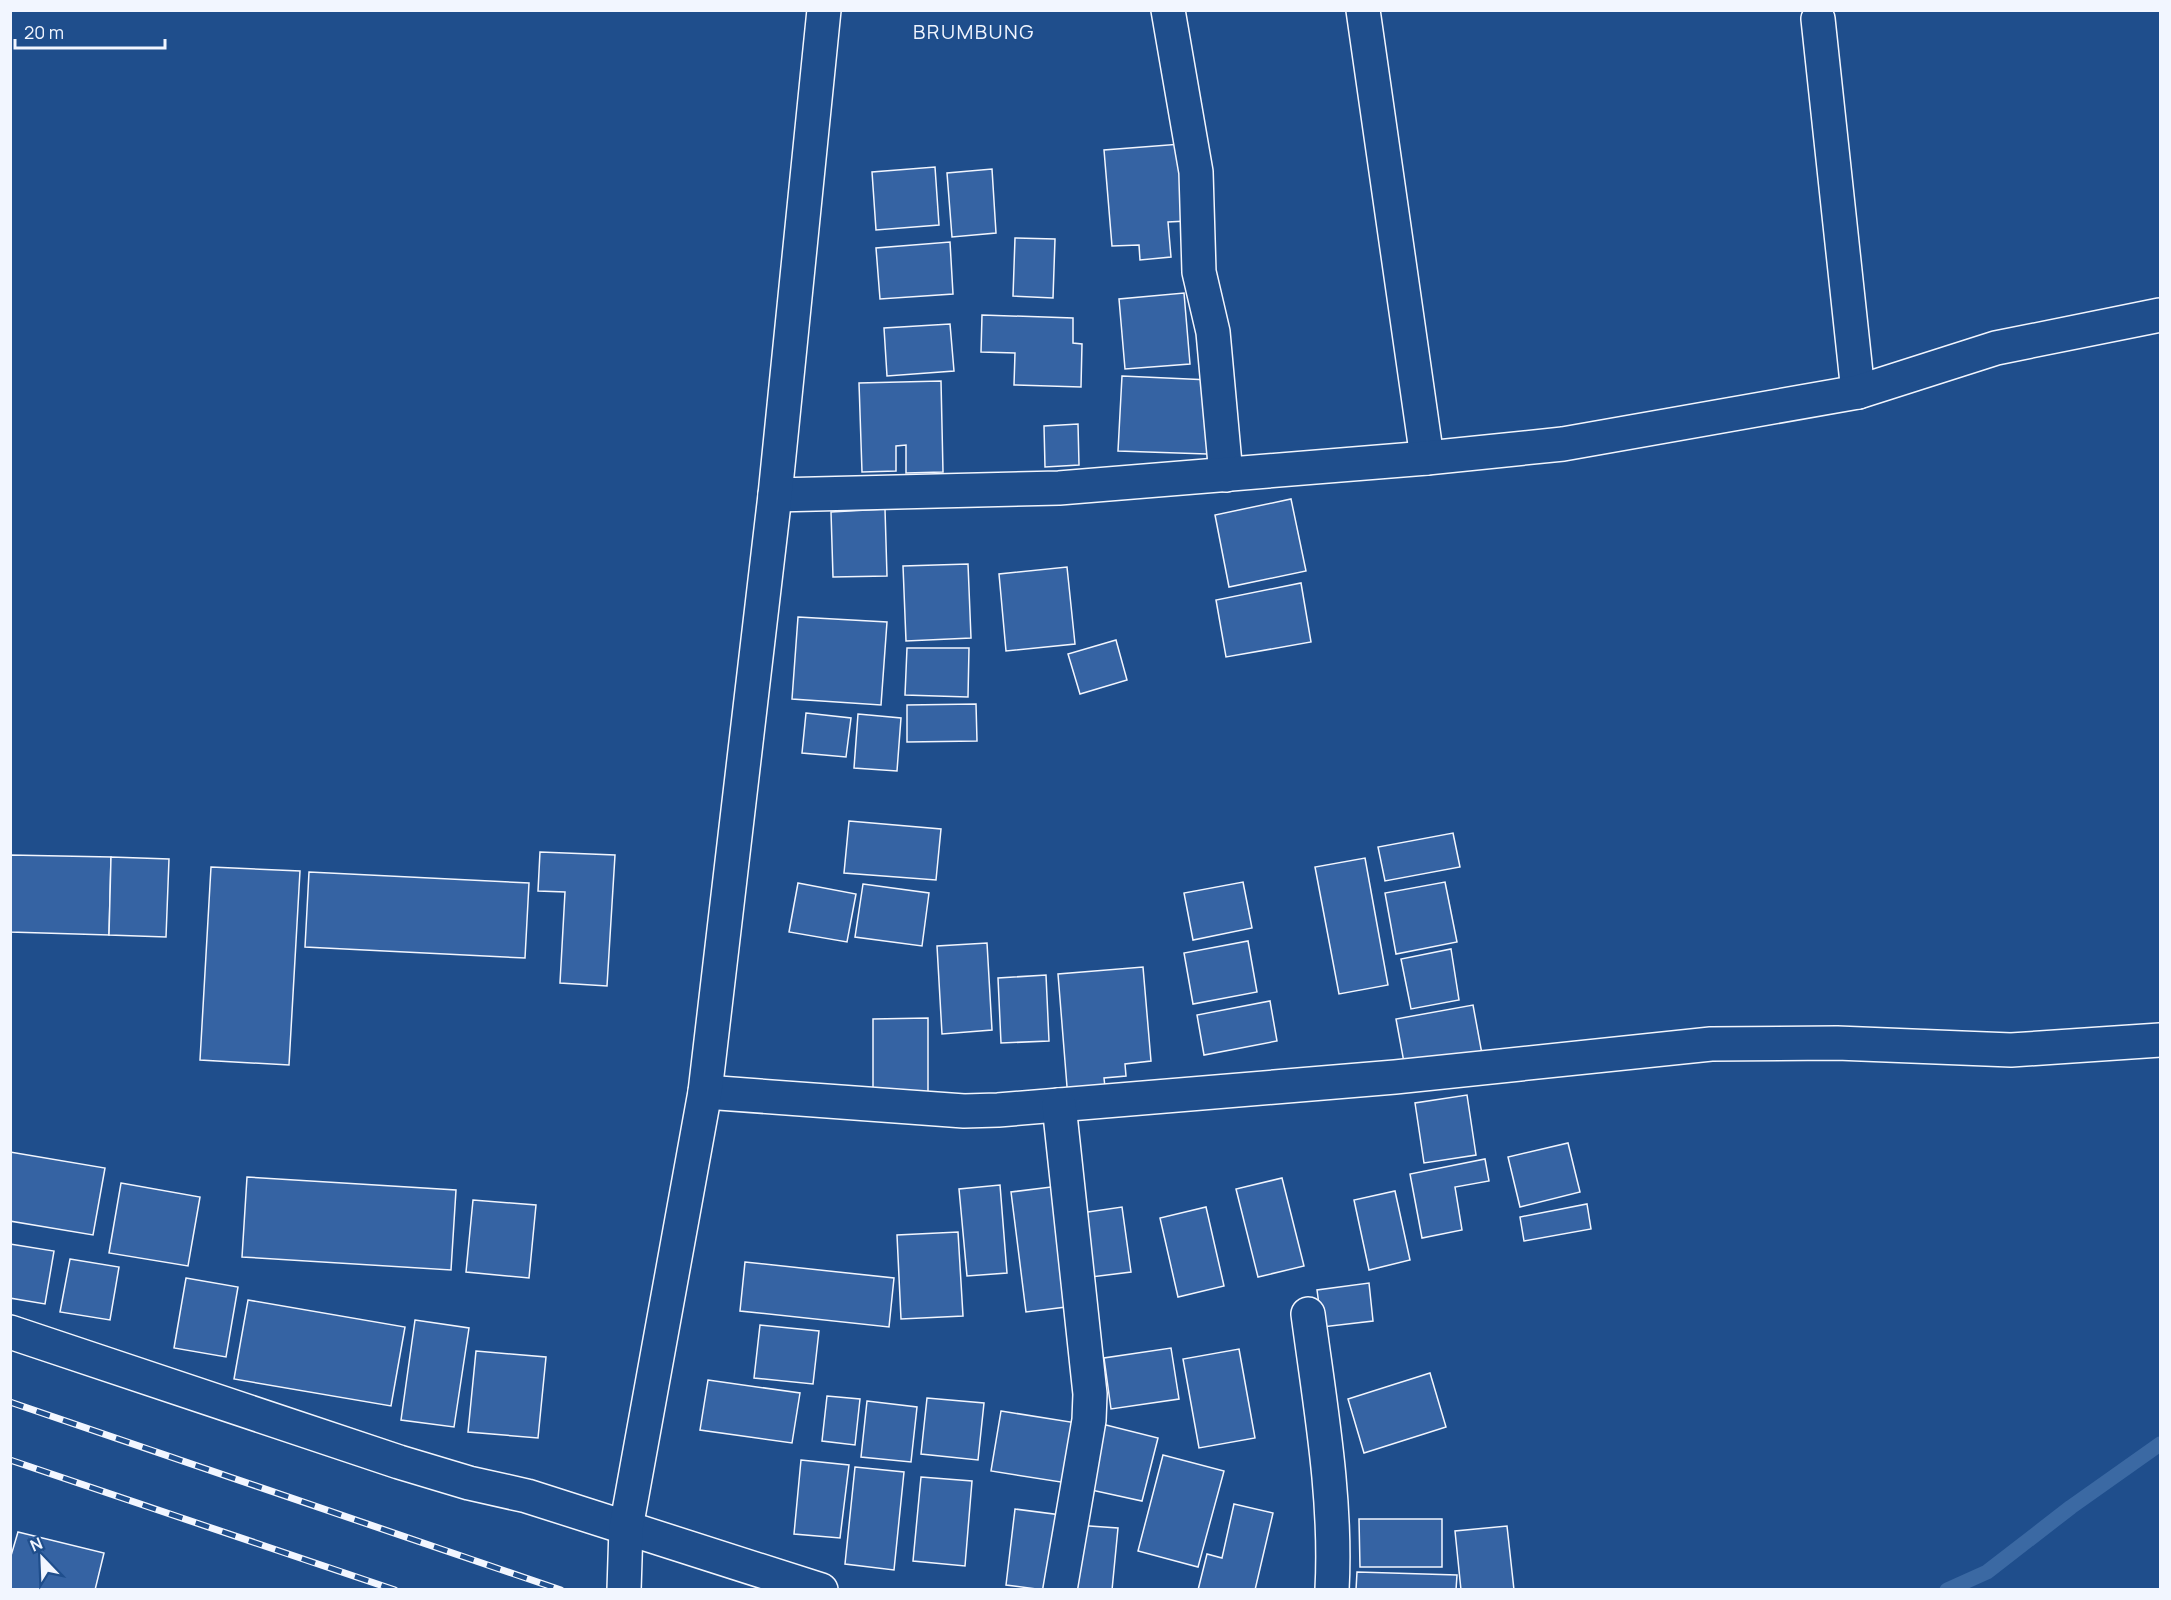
<svg xmlns="http://www.w3.org/2000/svg" width="2171" height="1600" font-family="Manrope,sans-serif">
  <rect width="100%" height="100%" fill="#1f4e8c"/>
  <g fill="none" stroke-linecap="round" stroke-linejoin="round">
    <!-- stream -->
    <path stroke="#3b69a3" stroke-width="15" d="M1947,1590l40,-18 84,-65 89,-63"/>
  </g>
  <!-- building -->
  <g fill="#3563a3" stroke="#f2f6ff" stroke-width="1.5">
    <path d="M1181,144l6,77 -19,1 3,35 -31,3 -1,-15 -27,1 -8,-96z"/>
    <path d="M935,167l4,58 -63,5 -4,-58z"/>
    <path d="M992,169l4,64 -44,4 -5,-64z"/>
    <path d="M1015,238l40,1 -2,59 -40,-2z"/>
    <path d="M950,242l3,52 -73,5 -4,-51z"/>
    <path d="M1184,293l6,71 -65,5 -6,-70z"/>
    <path d="M982,315l91,3v25l9,1 -1,43 -67,-2 1,-32 -34,-1z"/>
    <path d="M950,324l4,47 -67,5 -3,-48z"/>
    <path d="M1122,376l88,4 -3,74 -89,-3z"/>
    <path d="M941,381l2,91 -37,1v-28l-10,1v25l-34,1 -3,-89z"/>
    <path d="M1078,424l1,41 -34,2 -1,-41z"/>
    <path d="M1291,499l15,72 -77,16 -14,-72z"/>
    <path d="M885,509l2,67 -54,1 -2,-65z"/>
    <path d="M968,564l3,74 -65,3 -3,-75z"/>
    <path d="M1067,567l8,77 -69,7 -7,-77z"/>
    <path d="M1301,583l10,59 -85,15 -10,-57z"/>
    <path d="M798,617l89,5 -6,83 -89,-6z"/>
    <path d="M1116,640l11,40 -47,14 -12,-40z"/>
    <path d="M907,648h62l-1,49 -63,-2z"/>
    <path d="M976,704l1,37 -70,1v-37z"/>
    <path d="M806,713l45,5 -5,39 -44,-4z"/>
    <path d="M858,714l43,4 -4,53 -43,-3z"/>
    <path d="M849,821l92,8 -5,51 -92,-7z"/>
    <path d="M1453,833l7,34 -75,14 -7,-34z"/>
    <path d="M540,852l75,3 -8,131 -47,-3 5,-91 -27,-1z"/>
    <path d="M10,855l101,2 -2,78 -99,-3z"/>
    <path d="M111,857l58,2 -3,78 -57,-2z"/>
    <path d="M1365,858l23,127 -49,9 -24,-127z"/>
    <path d="M211,867l89,4 -11,194 -89,-5z"/>
    <path d="M309,872l220,11 -4,75 -220,-11z"/>
    <path d="M1243,882l9,46 -59,12 -9,-47z"/>
    <path d="M1445,882l12,60 -61,12 -11,-61z"/>
    <path d="M798,883l58,11 -9,48 -58,-10z"/>
    <path d="M863,884l66,9 -7,53 -67,-9z"/>
    <path d="M1248,941l9,51 -64,12 -9,-51z"/>
    <path d="M987,943l5,87 -50,4 -5,-88z"/>
    <path d="M1451,949l8,51 -48,9 -10,-50z"/>
    <path d="M1143,967l8,94 -26,3 1,12 -22,2 2,18 -38,3 -10,-125z"/>
    <path d="M1046,975l3,66 -48,2 -3,-65z"/>
    <path d="M1270,1001l7,40 -73,14 -7,-40z"/>
    <path d="M1473,1005l9,49 -77,14 -9,-49z"/>
    <path d="M928,1018v74l-55,1v-74z"/>
    <path d="M1467,1095l9,60 -52,8 -9,-60z"/>
    <path d="M1568,1143l12,49 -60,15 -12,-50z"/>
    <path d="M10,1152l95,16 -12,67 -83,-14z"/>
    <path d="M1485,1159l4,22 -34,6 7,43 -40,8 -12,-64z"/>
    <path d="M247,1177l209,13 -5,80 -209,-13z"/>
    <path d="M1282,1178l22,88 -46,11 -22,-88z"/>
    <path d="M121,1183l79,14 -12,69 -79,-13z"/>
    <path d="M1000,1185l7,88 -40,3 -8,-87z"/>
    <path d="M1059,1186l15,120 -48,6 -15,-120z"/>
    <path d="M1395,1191l15,69 -41,10 -15,-70z"/>
    <path d="M473,1200l63,5 -7,73 -63,-6z"/>
    <path d="M1587,1204l4,25 -67,12 -4,-24z"/>
    <path d="M1122,1207l9,65 -48,6 -9,-64z"/>
    <path d="M1206,1207l18,79 -46,11 -18,-79z"/>
    <path d="M958,1232l5,84 -62,3 -4,-84z"/>
    <path d="M10,1244l44,7 -9,53 -35,-6z"/>
    <path d="M70,1259l49,8 -9,53 -50,-8z"/>
    <path d="M745,1262l149,16 -5,49 -149,-16z"/>
    <path d="M186,1278l52,9 -12,70 -52,-9z"/>
    <path d="M1369,1283l4,38 -51,6 -5,-37z"/>
    <path d="M248,1300l157,27 -14,79 -157,-27z"/>
    <path d="M415,1320l54,8 -15,99 -53,-7z"/>
    <path d="M760,1325l59,6 -6,53 -59,-6z"/>
    <path d="M1171,1348l8,51 -68,10 -7,-51z"/>
    <path d="M1239,1349l16,89 -56,10 -16,-89z"/>
    <path d="M476,1351l70,6 -8,81 -70,-6z"/>
    <path d="M1430,1373l16,54 -82,26 -16,-54z"/>
    <path d="M708,1380l92,13 -8,50 -92,-13z"/>
    <path d="M827,1396l33,3 -5,46 -33,-4z"/>
    <path d="M927,1398l57,5 -6,57 -57,-6z"/>
    <path d="M867,1401l50,6 -6,55 -50,-5z"/>
    <path d="M1001,1411l76,12 -10,60 -76,-12z"/>
    <path d="M1098,1423l60,15 -16,63 -60,-13z"/>
    <path d="M1163,1455l61,16 -26,96 -60,-16z"/>
    <path d="M801,1460l48,5 -9,73 -46,-4z"/>
    <path d="M855,1467l49,5 -10,98 -49,-6z"/>
    <path d="M921,1477l51,4 -7,85 -52,-5z"/>
    <path d="M1234,1504l39,9 -18,77h-57l9,-36 15,4z"/>
    <path d="M1015,1509l46,6 -17,75 -38,-5z"/>
    <path d="M1359,1519h83v48h-82z"/>
    <path d="M1075,1525l43,3 -6,62h-43z"/>
    <path d="M1507,1526l7,64h-53l-6,-59z"/>
    <path d="M18,1532l86,21 -9,37 -85,-1v-30z"/>
    <path d="M1357,1572l100,3 -1,15h-100z"/>
  </g>
  <g fill="none" stroke-linecap="round" stroke-linejoin="round">
    <defs>
      <g id="minor">
        <path d="M1168,10l28,162 3,100 14,60 13,143"/>
        <path d="M1363,10l64,448"/>
        <path d="M1818,19l40,373"/>
        <path d="M775,495l284,-7 368,-30 136,-14 295,-52 138,-44 164,-33"/>
        <path d="M705,1092l259,19 34,-1 397,-33 316,-33 126,-1 174,7 149,-10"/>
        <path d="M1059,1105l31,289 -1,26 -29,170"/>
        <path d="M1308,1314c12,91 29,184 24,276"/>
        <path d="M10,1332l389,130 70,21 58,13 294,94"/>
      </g>
      <path id="tertiary" d="M624,1590l2,-62 79,-436 70,-597 49,-485"/>
    </defs>
    <!-- minor casing -->
    <use href="#minor" stroke="#f2f6ff" stroke-width="36"/>
    <!-- tertiary casing -->
    <use href="#tertiary" stroke="#f2f6ff" stroke-width="36"/>
    <!-- minor -->
    <use href="#minor" stroke="#1f4e8c" stroke-width="33"/>
    <!-- tertiary -->
    <use href="#tertiary" stroke="#1f4e8c" stroke-width="33"/>
    <defs>
      <g id="rail">
        <path d="M10,1402l551,188"/>
        <path d="M10,1460l385,130"/>
      </g>
    </defs>
    <!-- rail casing -->
    <use href="#rail" stroke="#f2f6ff" stroke-width="7"/>
    <!-- rail -->
    <use href="#rail" stroke="#1f4e8c" stroke-width="4.5" stroke-dasharray="14" stroke-linecap="butt"/>
  </g>
  <g text-anchor="middle" stroke-width="4.5" stroke-linejoin="round" paint-order="stroke">
    <!-- quarter labels -->
    <g font-size="20" letter-spacing="1.5" fill="#f2f6ff" stroke="#1f4e8c">
      <text x="974" y="39">BRUMBUNG</text>
    </g>
  </g>
  <!-- border -->
  <rect width="2171" height="1600" fill="none" stroke="#f2f6ff" stroke-width="24"/>
  <!-- north arrow -->
  <g transform="translate(42 1558) rotate(337)" stroke="#1f4e8c" stroke-width="4.5" paint-order="stroke">
  <path d="M0-4.5L10 22L0 15L-10 22Z" fill="#f2f6ff"/>
  <text y="-9" font-size="16" font-weight="bold" text-anchor="middle" fill="#f2f6ff">N</text>
  </g>
  <!-- scale -->
  <path d="M15 39v9h150v-9" fill="none" stroke="#f2f6ff" stroke-width="3"/>
  <text x="24" y="39" font-size="18" fill="#f2f6ff" stroke="#1f4e8c" stroke-width="4.5" paint-order="stroke">20 m</text>
</svg>
